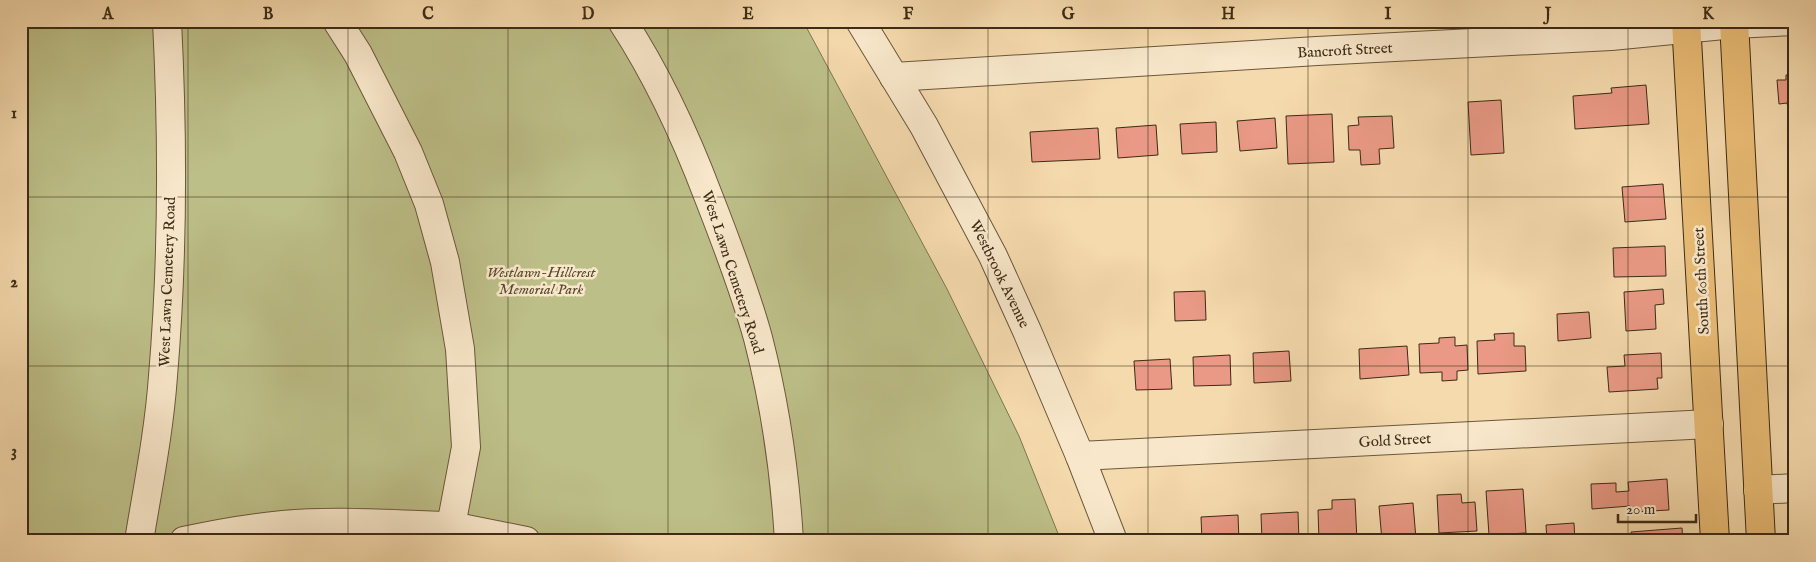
<svg xmlns="http://www.w3.org/2000/svg" width="1816" height="562" font-family="'IM FELL English',serif">
  <rect width="100%" height="100%" fill="#f5daad"/>
  <filter id="stains"><feTurbulence type="fractalNoise" baseFrequency=".004" numOctaves="4"/><feColorMatrix values="0 0 0 0 .2 0 0 0 0 .09 0 0 0 0 .02 0 0 0 .5 -.17"/></filter>
  <radialGradient id="worn" r=".72"><stop offset=".6" stop-color="#630" stop-opacity="0"/><stop offset="1" stop-color="#630" stop-opacity=".3"/></radialGradient>
  <!-- green -->
  <path fill="#bdbf88" stroke="#7d754e" d="M21,21h782l144,268 72,147 42,105h-1040z"/>
  <!-- building -->
  <g fill="#e99985" stroke="#3d2b15">
    <path d="M1795,74v34h-7l-1,-5 -8,1 -2,-24h9v-5z"/>
    <path d="M1646,85l3,39 -74,5 -2,-33 39,-3 -1,-5z"/>
    <path d="M1501,100l3,53 -33,2 -3,-53z"/>
    <path d="M1332,114l2,48 -46,2 -2,-48z"/>
    <path d="M1392,116l2,32 -15,1 1,15 -19,1 -1,-15h-11l-1,-24 11,-1 -1,-8z"/>
    <path d="M1275,118l2,30 -37,3 -3,-30z"/>
    <path d="M1216,122l1,30 -35,2 -2,-30z"/>
    <path d="M1156,125l2,30 -40,3 -2,-30z"/>
    <path d="M1789,125h6v39h-4z"/>
    <path d="M1098,128l2,31 -68,3 -2,-30z"/>
    <path d="M1663,184l3,35 -41,3 -3,-35z"/>
    <path d="M1665,246l1,30 -52,1 -1,-29z"/>
    <path d="M1663,289l1,15 -9,1 1,24 -30,2 -2,-39z"/>
    <path d="M1205,291l1,29 -31,1 -1,-29z"/>
    <path d="M1589,312l2,26 -33,3 -1,-27z"/>
    <path d="M1514,333v13h11l1,25 -48,3 -1,-33 18,-1 -1,-6z"/>
    <path d="M1455,337v9l12,-1 1,25 -11,1v9l-15,1v-9l-22,1 -1,-29 20,-1v-5z"/>
    <path d="M1407,346l2,29 -49,4 -1,-30z"/>
    <path d="M1289,351l2,30 -37,2 -1,-30z"/>
    <path d="M1661,353l1,25h-5l1,11 -49,3 -2,-25 18,-1 -1,-11z"/>
    <path d="M1230,355l1,30 -37,1 -1,-29z"/>
    <path d="M1170,359l2,30 -36,1 -2,-29z"/>
    <path d="M1667,479l2,31 -38,2 -1,-6 -38,3 -1,-25 25,-1v9l13,-1 -1,-9z"/>
    <path d="M1523,489l3,44 -37,2 -3,-44z"/>
    <path d="M1461,494l1,9 13,-1 2,29 -38,2 -2,-38z"/>
    <path d="M1355,499l2,42h-38l-1,-31 14,-1v-9z"/>
    <path d="M1413,503l3,36 -34,2 -3,-35z"/>
    <path d="M1298,512l1,29h-37l-1,-27z"/>
    <path d="M1238,515l1,26h-37l-1,-24z"/>
    <path d="M1574,523l1,18h-28l-1,-16z"/>
    <path d="M1682,528l1,13h-66l15,-1 -1,-8z"/>
  </g>
  <g fill="none" stroke-linecap="round" stroke-linejoin="round">
    <defs>
      <g id="minor">
        <path d="M622,21c36,55 64,116 87,177 18,46 36,93 49,140 17,66 27,135 31,203"/>
        <path d="M860,21l64,105 69,130 34,75 53,125 33,85"/>
        <path d="M894,77l423,-26 294,-15 123,-12 61,-3"/>
        <path d="M1080,456l629,-32"/>
        <path d="M1758,490l37,-2"/>
        <path d="M139,541c9,-55 20,-109 24,-165 10,-118 10,-237 4,-355"/>
        <path d="M184,541c32,-7 66,-13 99,-16 55,-5 113,0 168,1l15,-79 -6,-98 -15,-87 -16,-58 -21,-52 -50,-98 -21,-33"/>
        <path d="M441,541l10,-15 75,15"/>
      </g>
      <g id="major">
        <path d="M1686,21l29,520"/>
        <path d="M1734,21l27,520"/>
      </g>
    </defs>
    <!-- minor casing -->
    <use href="#minor" stroke="#6b573b" stroke-width="30"/>
    <!-- major casing -->
    <use href="#major" stroke="#3d2b15" stroke-width="30"/>
    <!-- minor -->
    <use href="#minor" stroke="#f8e7ca" stroke-width="28"/>
    <!-- major -->
    <use href="#major" stroke="#eabd76" stroke-width="28"/>
  </g>
  <!-- grid -->
  <path fill="none" stroke="#3d2b15" stroke-width="1" stroke-opacity="0.55" d="M188,21v520M348,21v520M508,21v520M668,21v520M828,21v520M988,21v520M1148,21v520M1308,21v520M1468,21v520M1628,21v520M21,197h1774M21,366h1774"/>
  <g text-anchor="middle" stroke-width="5" stroke-linejoin="round" paint-order="stroke">
    <!-- street labels -->
    <g font-size="15" fill="#3d2b15" stroke="#f8e7ca">
      <text transform="translate(1345 50) rotate(-3)" y="5">Bancroft Street</text>
      <text transform="translate(733 272) rotate(72)" y="5">West Lawn Cemetery Road</text>
      <text transform="translate(1000 274) rotate(64)" y="5">Westbrook Avenue</text>
      <text transform="translate(1701 281) rotate(-93)" y="5">South 60th Street</text>
      <text transform="translate(167 282) rotate(-88)" y="5">West Lawn Cemetery Road</text>
      <text transform="translate(1395 440) rotate(-3)" y="5">Gold Street</text>
    </g>
    <!-- park labels -->
    <g font-size="15" font-style="italic" fill="#57492c" stroke="#f8e7ca">
      <text x="541" y="277">Westlawn-Hillcrest<tspan x="541" dy="17">Memorial Park</tspan></text>
    </g>
  </g>
  <!-- margin -->
  <rect width="1816" height="562" fill="none" stroke="#f5daad" stroke-width="55"/>
  <!-- scale -->
  <path d="M1618 514v8h78v-8" fill="none" stroke="#3d2b15" stroke-width="2.5"/>
  <text x="1626" y="514" font-size="15" fill="#3d2b15" stroke="#f8e7ca" stroke-width="4" paint-order="stroke">20 m</text>
  <rect x="28" y="28" width="1760" height="506" fill="none" stroke="#3d2b15" stroke-width="2"/>
  <g font-size="16" text-anchor="middle" font-weight="bold" fill="#3d2b15">
    <text x="108" y="19">A</text>
    <text x="268" y="19">B</text>
    <text x="428" y="19">C</text>
    <text x="588" y="19">D</text>
    <text x="748" y="19">E</text>
    <text x="908" y="19">F</text>
    <text x="1068" y="19">G</text>
    <text x="1228" y="19">H</text>
    <text x="1388" y="19">I</text>
    <text x="1548" y="19">J</text>
    <text x="1708" y="19">K</text>
    <text x="14" y="118">1</text>
    <text x="14" y="287">2</text>
    <text x="14" y="456">3</text>
  </g>
  <rect width="100%" height="100%" filter="url(#stains)"/>
  <rect width="100%" height="100%" fill="url(#worn)"/>
</svg>
